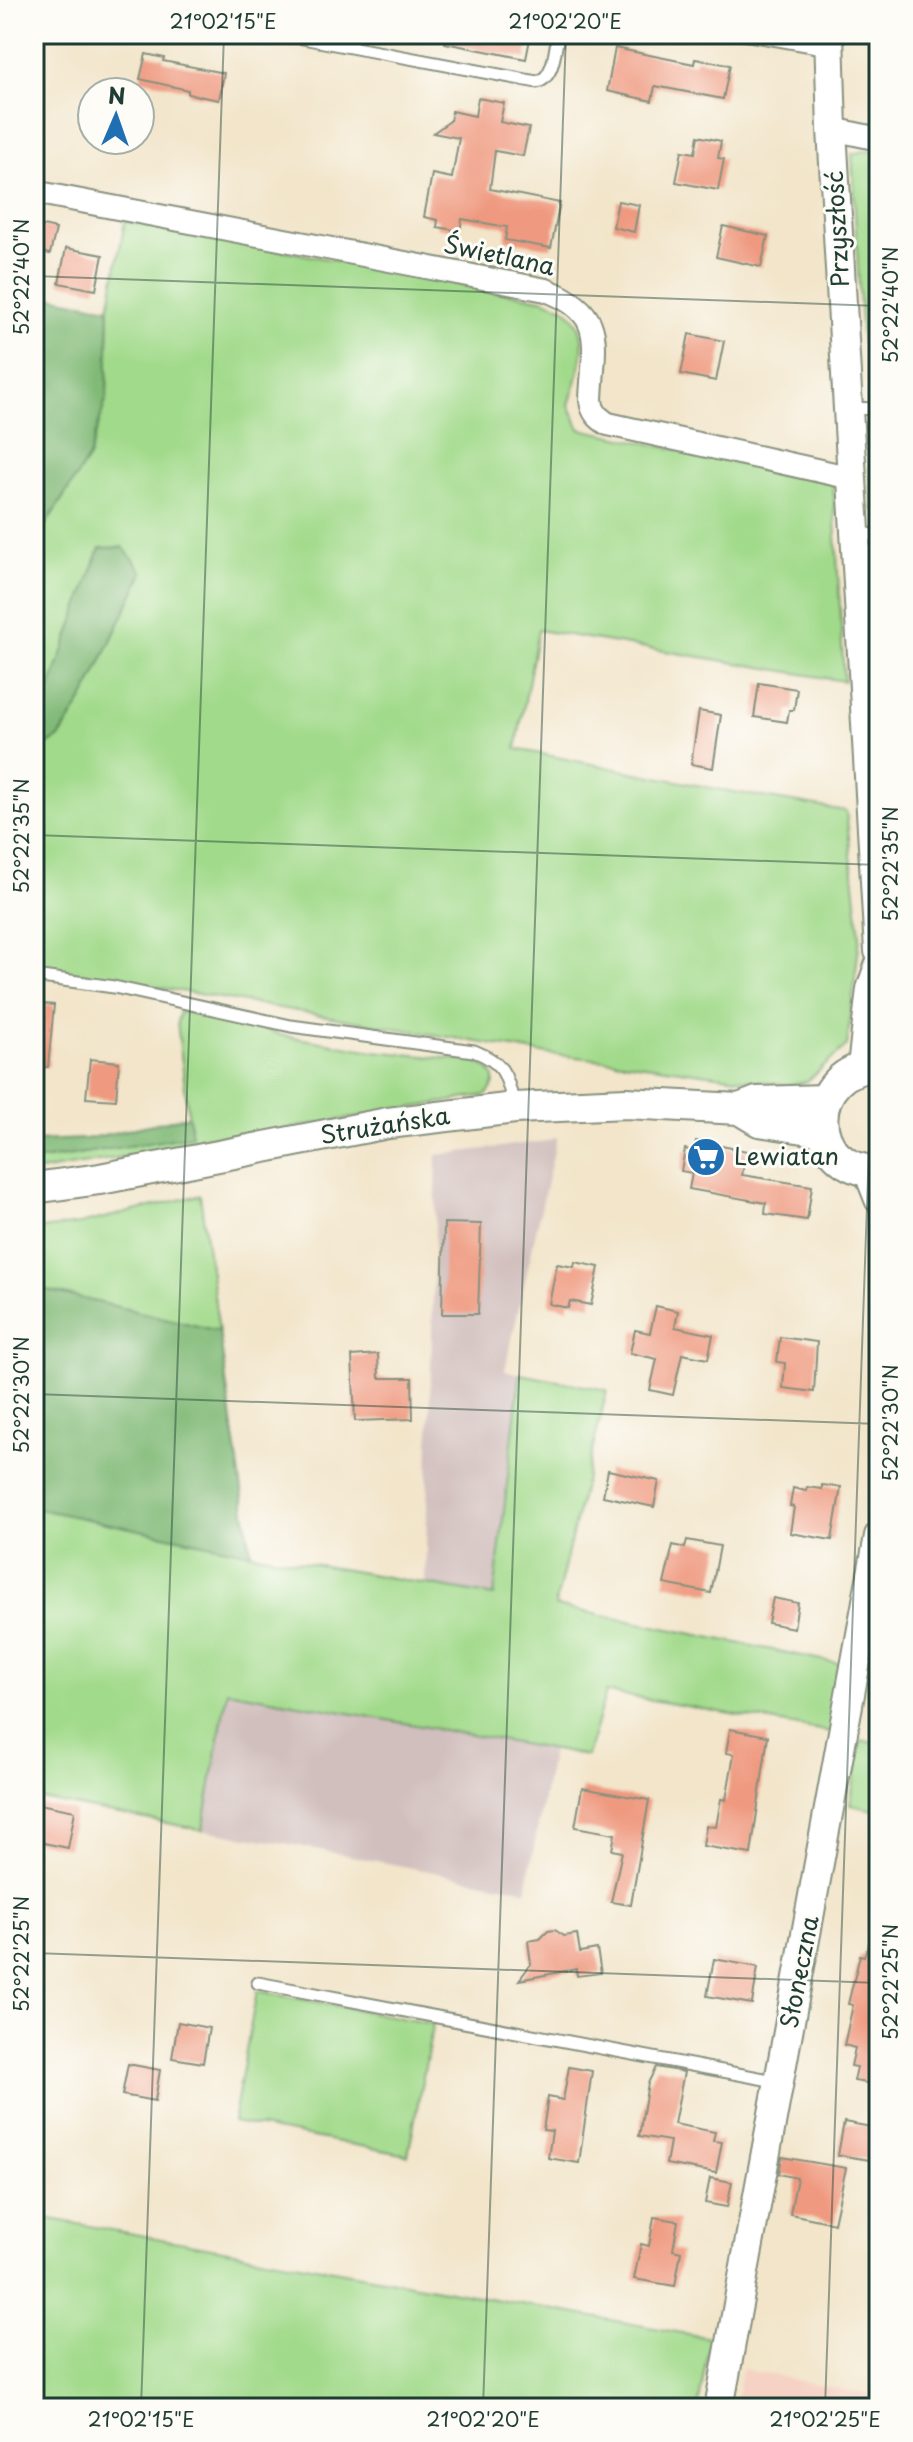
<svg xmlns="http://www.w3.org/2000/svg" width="913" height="2442" font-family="'Playpen Sans',sans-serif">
  <rect width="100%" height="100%" fill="#fdfcf7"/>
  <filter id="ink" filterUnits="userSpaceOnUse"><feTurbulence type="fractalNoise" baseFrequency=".0125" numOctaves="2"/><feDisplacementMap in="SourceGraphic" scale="16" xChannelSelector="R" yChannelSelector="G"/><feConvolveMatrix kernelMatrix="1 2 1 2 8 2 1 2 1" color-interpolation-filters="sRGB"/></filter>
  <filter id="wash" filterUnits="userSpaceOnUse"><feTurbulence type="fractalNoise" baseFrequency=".006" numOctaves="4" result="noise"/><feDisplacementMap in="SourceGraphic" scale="32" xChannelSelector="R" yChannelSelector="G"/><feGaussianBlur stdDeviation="1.8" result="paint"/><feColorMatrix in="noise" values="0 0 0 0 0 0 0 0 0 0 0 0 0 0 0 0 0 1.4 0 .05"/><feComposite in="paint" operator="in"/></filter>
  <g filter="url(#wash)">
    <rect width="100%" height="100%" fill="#f2e5ca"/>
    <!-- built -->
    <path fill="#f6d2c4" d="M742,2369l137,28v11h-144z"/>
    <!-- industrial -->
    <g fill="#d1bfbe">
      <path d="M557,1137l-52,233 15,4 -26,222 -69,-12 12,-429 110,-14z"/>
      <path d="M227,1690l325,60 -26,140 -242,-47 -81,-13z"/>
    </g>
    <!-- green -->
    <g fill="#a2da8b" stroke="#608c60" stroke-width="2">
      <path d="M865,151l14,2v194l-17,-3 -10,-190z"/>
      <path d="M125,221l421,79c5,3 13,5 18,8 33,24 14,66 5,97l11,24 253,54 11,198 -306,-51 -22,119 206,41 124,21 14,125 -13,110 -41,36 -19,3 -164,-23 -75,-8 -514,-88v-217l9,-2 17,-10 25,-41 58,-123 -10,-15 -33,-10 -66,185v-181l3,-14 52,-81 18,-61 2,-88z"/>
      <path d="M871,413h8v98l-7,-1 -6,-91z"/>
      <path d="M180,1011l80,16 20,8 94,16 99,10c18,7 30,17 13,34l-452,77v-11l157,-25 -14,-114z"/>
      <path d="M200,1195l19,136 -185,-44v-57l46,-6z"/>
      <path d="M520,1374l87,16 -52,216 287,58 -10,68 -226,-40 -19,64 -360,-65 -24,139 -169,-32v-290l217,45 243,43z"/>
      <path d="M861,1740l18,4v67l-29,-6z"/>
      <path d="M257,1991l176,33 -25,131 -175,-33z"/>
      <path d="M34,2216l676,122 -12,70h-664z"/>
    </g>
    <!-- forest -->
    <g fill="#81ba77" stroke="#507c56" stroke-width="2">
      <path d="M34,294l75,14 -2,88 -18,61 -52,81 -3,14z"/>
      <path d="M123,547l20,25 -58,124 -26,41 -16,10 -9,2v-16l66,-185z"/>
      <path d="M189,1116l3,20 -158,25v-20l52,-2z"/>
      <path d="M34,1287l185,44 32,222 -217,-45z"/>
    </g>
    <g id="blocks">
      <!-- building -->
      <g fill="#ef9a80">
        <path d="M446,34h85l-5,25 -81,-16z"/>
        <path d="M615,48l79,16 1,-5 35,6 -7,34 -68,-13 -3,15 -45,-10z"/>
        <path d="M146,54l18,4 -1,3 61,12 -5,27 -31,-6v-4l-48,-11z"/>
        <path d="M478,98l26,5 -4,19 29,6 -6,28 -28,-5 -5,38 70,14 -9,45 -46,-8 2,-13 -45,-8 -2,12 -23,-4 1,-7 -14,-3 8,-43 20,4 7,-40 -26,-5 17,-12 2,-10 23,5z"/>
        <path d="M698,136l23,5 -3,17 6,1 -6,31 -42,-8 6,-31 13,2z"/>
        <path d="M618,201l21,4 -5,27 -21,-5z"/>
        <path d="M34,224l22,5 -6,25 -16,-3z"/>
        <path d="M723,226l45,10 -7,31 -45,-10z"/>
        <path d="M66,248l37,7 -7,35 -37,-7z"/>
        <path d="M689,334l35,7 -8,40 -35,-7z"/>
        <path d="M759,683l38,6 -3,21h-5l-2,12 -33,-5z"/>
        <path d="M699,711l22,4 -8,53 -22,-4z"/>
        <path d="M34,1003l20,2 -6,62h-14z"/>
        <path d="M90,1059l29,3 -3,38 -30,-2z"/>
        <path d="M696,1141l51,10 -5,24 70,11 -5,34 -42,-6 1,-11 -77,-14 3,-16 -11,-2 4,-22 9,2z"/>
        <path d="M444,1223l37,1 -3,90h-36z"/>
        <path d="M575,1262l24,5 -8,38 -21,-4 -2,7 -19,-4 8,-40 17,3z"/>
        <path d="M656,1306l22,5 -3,16 38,8 -5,24 -26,-5 -9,41 -23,-5 7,-31 -27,-6 5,-23 15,3z"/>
        <path d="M780,1337l37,5 -3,50 -31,-4 2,-25 -8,-1z"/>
        <path d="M378,1354l1,24h33l1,41 -58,2 -3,-65z"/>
        <path d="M608,1470l51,11 -5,26 -51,-11z"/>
        <path d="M822,1485l19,2 -9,53 -42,-7 4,-26 -4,-1 3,-18 13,3 1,-4 15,2z"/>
        <path d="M687,1540l33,6 -9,47 -47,-9 9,-39 12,3z"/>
        <path d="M773,1598l25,5 -4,25 -26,-5z"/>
        <path d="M730,1729l38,7 -17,118 -48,-8 3,-20 10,1 5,-28 5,1 8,-46 -8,-1z"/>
        <path d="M582,1788l67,12 -18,105 -20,-3 11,-50 -10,-2 3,-16 -40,-7z"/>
        <path d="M34,1803l41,8 -7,37 -34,-7z"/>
        <path d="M878,1920l1,84 -9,45 9,2v34l-25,-4 3,-14 -6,-1 4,-18 -11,-3 9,-40 -5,-1 12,-49 4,1z"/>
        <path d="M555,1930l9,6 13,-2 3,18 17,-3 4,24 -24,3 -1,-7 -57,11 12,-16 -3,-23 12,-2 8,-8z"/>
        <path d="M714,1959l44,8 -6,37 -45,-8z"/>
        <path d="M178,2022l31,6 -6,35 -31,-5z"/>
        <path d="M128,2064l32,6 -5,31 -33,-6z"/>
        <path d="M569,2067l23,4 -13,92 -31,-5 4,-27 -9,-1 5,-33 15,3z"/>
        <path d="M656,2067l28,5 -10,52 41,8 -2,9 9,1 -6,31 -50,-9 4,-23 -31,-5 9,-53z"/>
        <path d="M844,2122l33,6 -7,32 -32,-5z"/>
        <path d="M782,2157l64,11 -12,55 -44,-9 7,-36 -18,-4z"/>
        <path d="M710,2178l22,4 -5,25 -22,-4z"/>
        <path d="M654,2217l24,4 -5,29 8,2 -6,34 -41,-7 7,-35 8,2z"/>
      </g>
    </g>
  </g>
  <g filter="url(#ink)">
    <use href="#blocks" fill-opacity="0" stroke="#88917f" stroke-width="2"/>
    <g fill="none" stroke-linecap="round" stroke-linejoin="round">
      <defs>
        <g id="service">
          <path d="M281,34l256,48c17,-4 18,-32 21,-48"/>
          <path d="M743,34l86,15"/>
          <path d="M848,408l31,1"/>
          <path d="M856,532l23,4"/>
          <path d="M34,976l80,11 177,39 183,25c31,12 32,24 40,54"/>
          <path d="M258,1983l522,99"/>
        </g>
        <g id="minor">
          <path d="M832,129l47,10"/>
          <path d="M34,192l512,98c62,24 47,53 45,110 1,12 7,18 17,24l244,54"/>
        </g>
        <g id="tertiary">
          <path d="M829,34l3,95 47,822"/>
          <path d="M862,1067l9,-78 8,-23"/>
          <path d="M868,1171l11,28"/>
          <path d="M719,2408l160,-872"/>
        </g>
        <g id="secondary">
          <path d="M879,1066c-75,1 -76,106 0,105"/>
          <path d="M739,1109l18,-7 68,-2"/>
          <path d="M34,1188l66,-9 288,-56 127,-15 111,-5 113,6 20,12 64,10"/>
        </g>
      </defs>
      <!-- service casing -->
      <use href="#service" stroke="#88917f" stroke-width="15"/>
      <!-- minor casing -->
      <use href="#minor" stroke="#88917f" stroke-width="26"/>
      <!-- tertiary casing -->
      <use href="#tertiary" stroke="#88917f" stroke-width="32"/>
      <!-- secondary casing -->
      <use href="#secondary" stroke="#88917f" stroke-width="34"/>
      <!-- service -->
      <use href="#service" stroke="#fff" stroke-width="11"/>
      <!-- minor -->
      <use href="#minor" stroke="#fff" stroke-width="22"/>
      <!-- tertiary -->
      <use href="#tertiary" stroke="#fff" stroke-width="28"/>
      <!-- secondary -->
      <use href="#secondary" stroke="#fff" stroke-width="30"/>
    </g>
  </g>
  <!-- ticks -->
  <path fill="none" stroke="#1f3d34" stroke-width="2" stroke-opacity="0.45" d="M34,276l845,30M34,835l845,30M34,1394l845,30M34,1953l845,30M141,2408l83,-2374M483,2408l83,-2374M825,2408l54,-1546"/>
  <!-- icons -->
  <defs>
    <symbol id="supermarket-disc" viewBox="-11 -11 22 22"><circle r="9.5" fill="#1f6fb2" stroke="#fdfcf7"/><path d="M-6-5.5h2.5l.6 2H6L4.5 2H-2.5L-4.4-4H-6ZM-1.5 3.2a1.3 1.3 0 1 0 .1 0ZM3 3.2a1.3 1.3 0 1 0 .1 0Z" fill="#fff"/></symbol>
  </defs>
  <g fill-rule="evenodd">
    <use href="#supermarket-disc" x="684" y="1135" width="44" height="44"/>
  </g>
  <g text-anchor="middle" stroke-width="6" stroke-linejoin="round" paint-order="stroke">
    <!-- street labels -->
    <g font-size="24" fill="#1f3d34" stroke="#fdfcf7">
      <text transform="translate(838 229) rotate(-93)" y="8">Przyszłość</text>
      <text transform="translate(499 256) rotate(12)" y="8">Świetlana</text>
      <text transform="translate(385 1126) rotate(-9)" y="8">Strużańska</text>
      <text transform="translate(800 1972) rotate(-79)" y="8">Słoneczna</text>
    </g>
    <!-- poi labels -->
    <g font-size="24" fill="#1f3d34" stroke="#fdfcf7" text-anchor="start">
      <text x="734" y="1165">Lewiatan</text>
    </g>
  </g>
  <!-- margin -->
  <rect width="913" height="2442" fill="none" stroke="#fdfcf7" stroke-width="88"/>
  <!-- north arrow -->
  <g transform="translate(116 116) rotate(2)"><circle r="38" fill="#fdfcf7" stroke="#a4b0a9" stroke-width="2"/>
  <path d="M0-6L14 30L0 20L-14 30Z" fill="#1f6fb2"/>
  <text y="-12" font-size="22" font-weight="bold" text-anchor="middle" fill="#1f3d34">N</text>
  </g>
  <rect x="44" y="44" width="825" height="2354" fill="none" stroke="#1f3d34" stroke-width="3"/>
  <g font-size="20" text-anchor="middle" fill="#1f3d34">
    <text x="223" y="29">21°02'15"E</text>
    <text x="565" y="29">21°02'20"E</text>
    <text transform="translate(22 277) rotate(-90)" y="7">52°22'40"N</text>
    <text transform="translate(891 305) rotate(-90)" y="7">52°22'40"N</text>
    <text transform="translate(22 836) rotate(-90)" y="7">52°22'35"N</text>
    <text transform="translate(891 864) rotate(-90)" y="7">52°22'35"N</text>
    <text transform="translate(22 1395) rotate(-90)" y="7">52°22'30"N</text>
    <text transform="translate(891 1423) rotate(-90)" y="7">52°22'30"N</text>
    <text transform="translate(22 1954) rotate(-90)" y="7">52°22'25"N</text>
    <text transform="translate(891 1982) rotate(-90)" y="7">52°22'25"N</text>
    <text x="141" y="2427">21°02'15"E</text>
    <text x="483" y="2427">21°02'20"E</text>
    <text x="825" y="2427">21°02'25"E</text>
  </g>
</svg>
